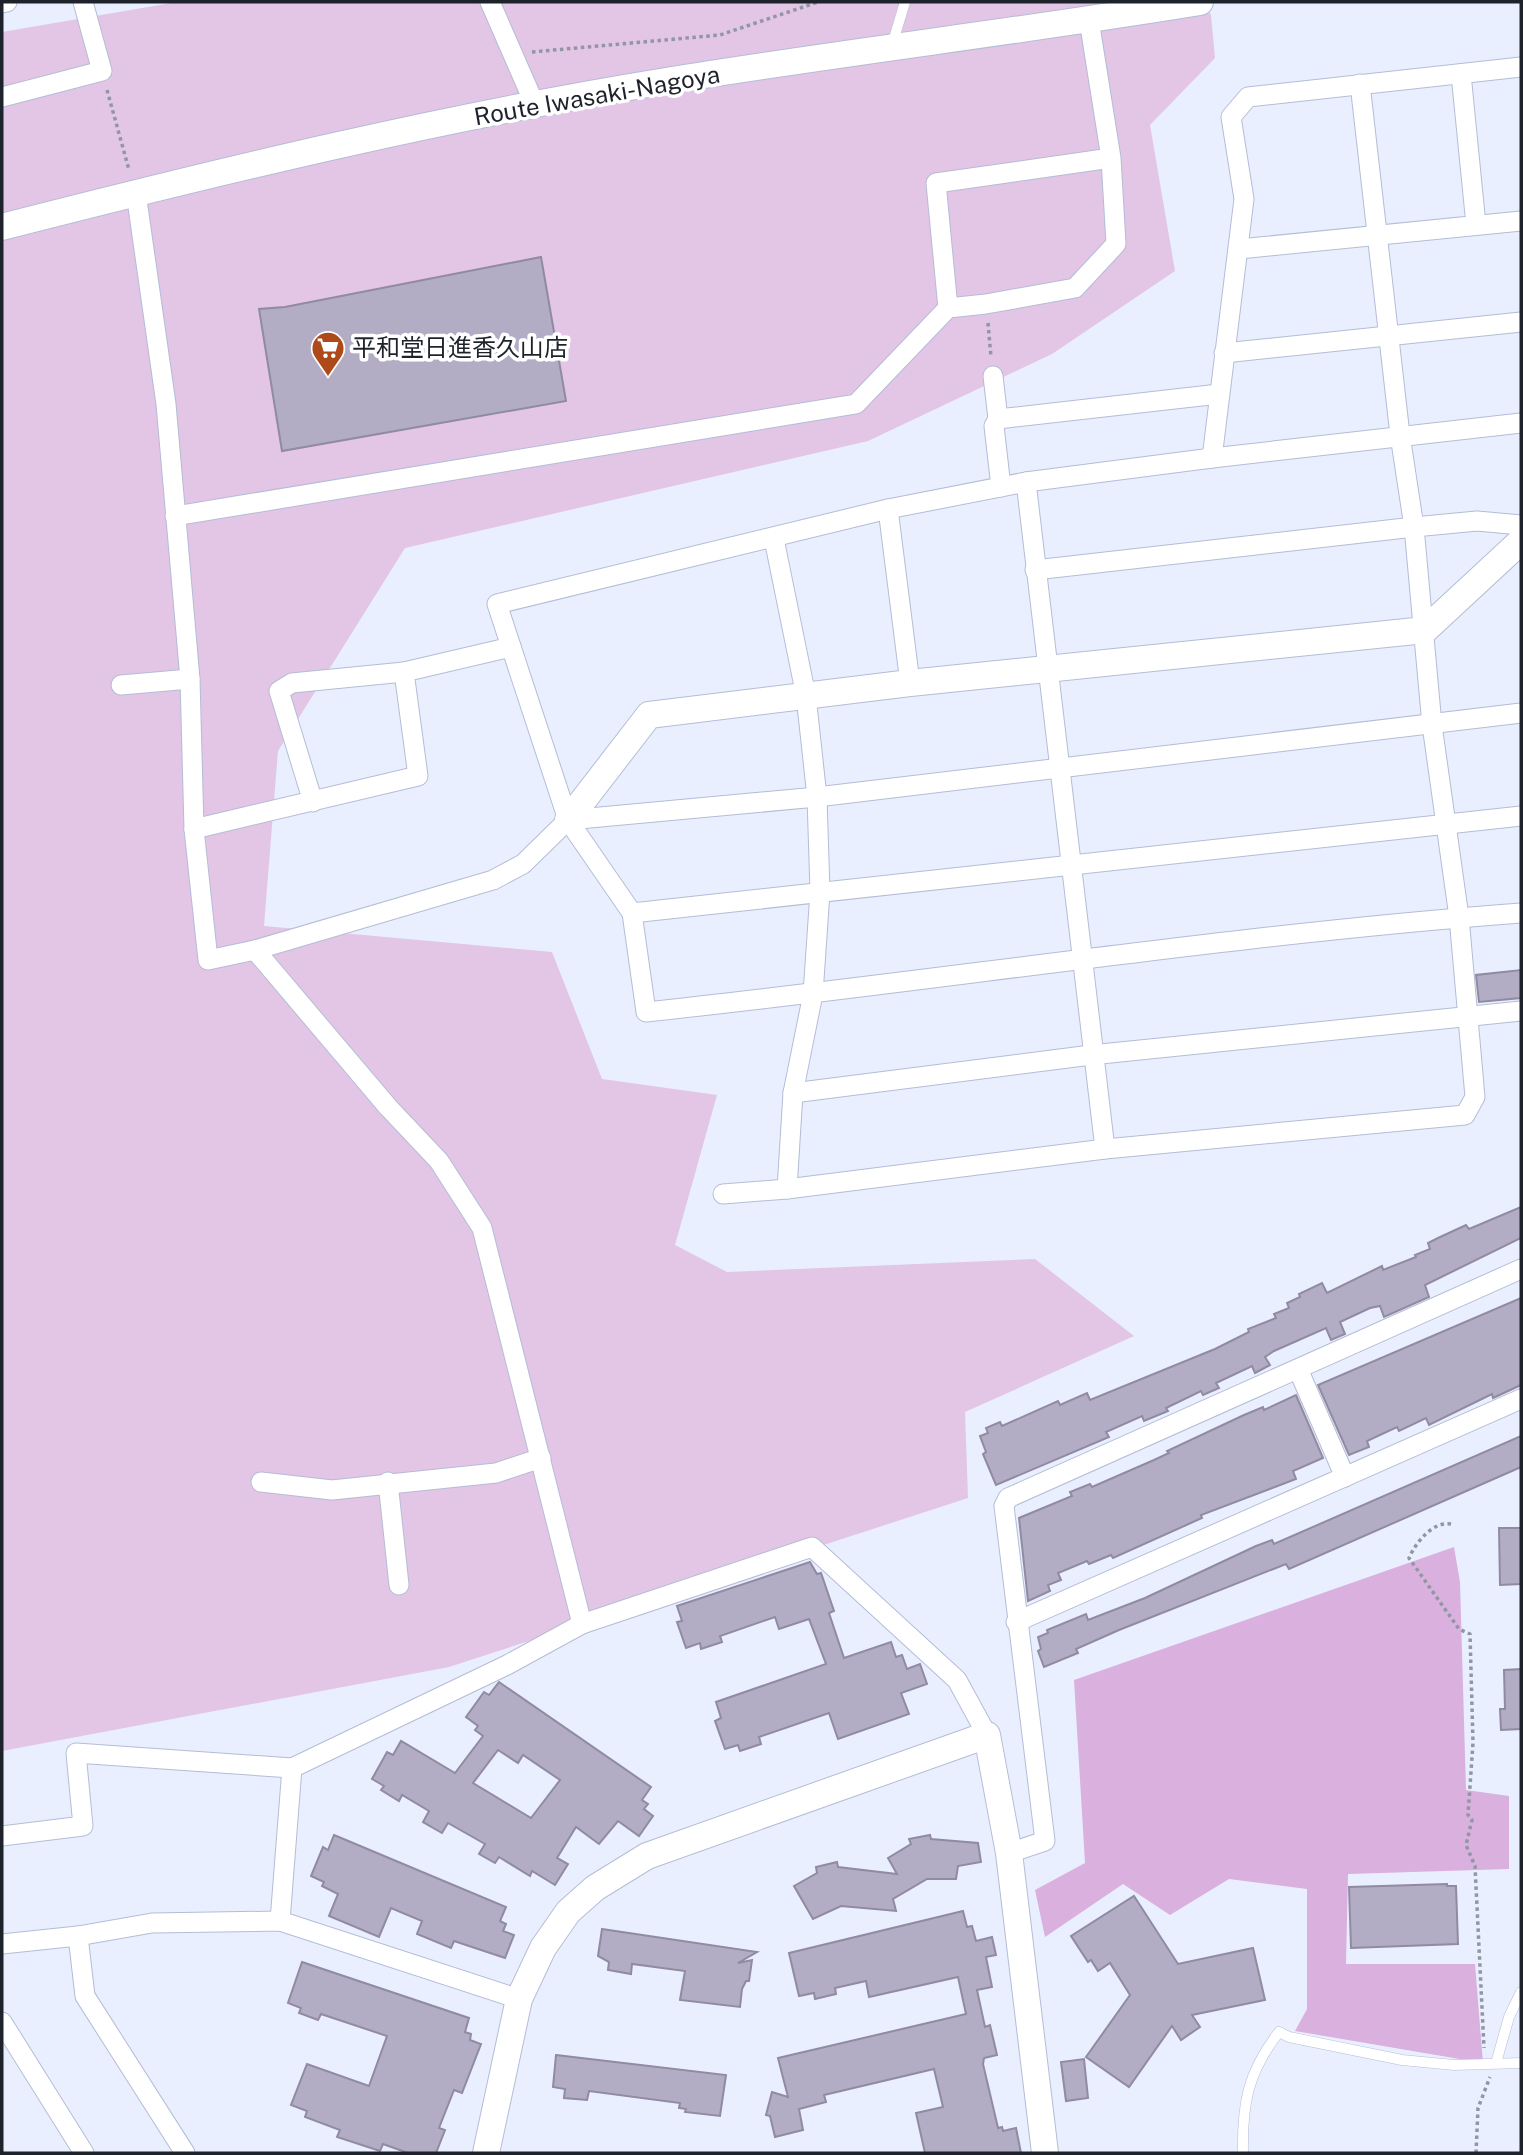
<svg xmlns="http://www.w3.org/2000/svg" width="1523" height="2155" font-family="'Public Sans','Noto Sans JP',sans-serif">
  <rect width="100%" height="100%" fill="#e9effe"/>
  <!-- green -->
  <path fill="#e3c5e6" d="M177,2h1026l8,13 4,43 -65,67 25,146 -123,83 -184,87 -463,107 -127,203 -14,175 288,26 50,127 115,16 -42,150 52,27 308,-13 99,77 -169,76 3,86 -519,169 -447,84v-1719z"/>
  <!-- forest -->
  <path fill="#d9b0de" d="M1454,1547l6,35 6,208 43,6v73l-161,5 -2,90h129l8,99 -188,-32 12,-22v-120l-78,-10 -59,36 -47,-31 -78,53 -10,-47 50,-27 -11,-183z"/>
  <!-- building -->
  <g fill="#b2acc5" stroke="#908aa2" stroke-width="2" fill-rule="evenodd">
    <path d="M541,257l25,144 -284,50 -23,-142 26,-2z"/>
    <path d="M1521,970v28l-42,4 -3,-27z"/>
    <path d="M1521,1207v31l-96,47 4,12 -45,20 -4,-11 -10,2 -30,14 5,12 -14,6 -5,-12 -52,23 -9,6 5,8 -15,8 -3,-7 -36,17 3,5 -16,7 -2,-4 -35,17 2,3 -24,10 -2,-5 -36,16 3,5 -113,48 -13,-31 3,-2 -6,-16 8,-3 -2,-5 14,-6 2,4 56,-25 2,4 27,-12 3,7 125,-51 34,-17 -1,-3 28,-11 -2,-4 15,-6 -2,-5 13,-6 -1,-3 23,-11 5,10 55,-27 1,4 33,-13 -1,-2 15,-6 -2,-6 10,-5 28,-13 3,4z"/>
    <path d="M1521,1298v87l-28,13 -1,-4 -63,31 -3,-7 -27,13 -2,-4 -30,14 2,6 -20,8 -31,-70z"/>
    <path d="M1296,1395l27,63 -30,13 3,8 -95,36 1,3 -89,40 -2,-3 -22,9 -2,-3 -29,12 3,7 -13,5 2,6 -22,10 -9,-83 53,-22 -2,-4 20,-8 2,3 62,-27 15,-7 -2,-2 77,-36 19,-8 1,3z"/>
    <path d="M1521,1436v31l-232,102 -3,-5 -167,66 -43,19 2,4 -34,14 -6,-16 3,-2 -3,-12 10,-4 -1,-3 39,-16 2,6 57,-22 111,-52 16,-6 2,4z"/>
    <path d="M1499,1528h22v56l-21,1z"/>
    <path d="M810,1562l7,12 4,-1 13,38 -5,2 15,45 47,-16 5,15 6,-2 5,14 13,-5 7,20 -26,9 8,21 -71,25 -9,-26 -70,24 2,7 -21,7 -2,-6 -13,4 -10,-28 6,-3 -5,-16 110,-38 -17,-45 -30,10 -4,-12 -55,19 2,6 -21,7 -1,-6 -14,5 -9,-26 5,-1 -5,-15z"/>
    <path d="M1521,1669v60l-20,1 -1,-21h5l-1,-39z"/>
    <path d="M499,1682l152,105 -9,13 6,4 -4,5 9,7 -14,20 -21,-15 -19,23 -23,-17 -19,31 11,6 -13,21 -23,-14 -2,5 -31,-19 -4,6 -16,-9 6,-10 -37,-21 -6,10 -19,-11 6,-11 -27,-16 -3,6 -18,-11 3,-4 -12,-7 15,-27 6,3 8,-14 54,32 28,-37 -8,-6 3,-4 -12,-9 18,-25 5,3zM498,1750l20,13 5,-8 37,25 -29,38 -58,-35z"/>
    <path d="M334,1835l172,72 -6,14 6,3 -3,7 11,4 -9,23 -51,-17 -3,7 -34,-14 5,-13 -31,-13 -12,29 -50,-21 9,-22 -16,-8 2,-4 -13,-6 12,-29 5,3z"/>
    <path d="M930,1835l1,4 47,4 3,19 -23,4 -2,13h-29l-34,20 3,12 -55,-5 -28,13 -19,-33 23,-13 -1,-6 21,-5 1,5 59,7 -9,-16 23,-14 -2,-5z"/>
    <path d="M1447,1884v2h9l2,58 -107,4 -2,-61z"/>
    <path d="M1134,1896l44,68 75,-16 12,52 -73,15 8,12 -19,13 -9,-14 -43,61 -43,-30 44,-62 -20,-32 -12,8 -7,-11 -3,2 -17,-26z"/>
    <path d="M963,1911l4,16 5,-1 4,15 16,-4 4,18 -10,2 6,30 -15,3 8,37 5,-2 7,30 -13,3 -1,6 15,64 4,-1 1,4 13,-3 5,25h-96l-9,-40 27,-6 -9,-38 -110,26 2,7 -27,7 4,21 -28,7 -5,-21 -4,-1 6,-23 16,5 -10,-39 188,-44 -8,-37 -89,20 -3,-16 -31,7 1,6 -21,5 -1,-6 -15,3 -10,-43z"/>
    <path d="M602,1929l155,23 -19,11 14,-3 -3,21h-3l-4,8 -2,18 -60,-7 5,-29 -53,-7 -1,10 -23,-4 1,-8 -11,-6z"/>
    <path d="M302,1962l167,56 -4,14 6,2 -1,6 11,4 -19,49 -8,-3 -15,38 6,2 -9,23h-28l-25,-9 -3,7 -43,-14 3,-7 -35,-13 2,-6 -16,-6 16,-41 62,22 18,-50 -66,-22 -3,6 -19,-7 2,-5 -13,-5z"/>
    <path d="M556,2055l170,20 -6,41 -35,-4 1,-3 -7,-1 1,-5 -91,-12 -2,9 -23,-2 1,-9 -12,-2z"/>
    <path d="M1084,2059l4,39 -22,3 -5,-39z"/>
  </g>
  <g fill="none" stroke-linecap="round" stroke-linejoin="round">
    <defs>
      <g id="lane">
        <path d="M892,45l13,-43"/>
        <path d="M1496,2063l13,-46 12,-25"/>
        <path d="M1243,2153c-1,-50 5,-81 36,-121l10,5 113,23 52,5 67,-2"/>
      </g>
      <g id="street">
        <path d="M490,2l45,103"/>
        <path d="M2,3l5,-1"/>
        <path d="M1089,20l22,138 5,86 -41,44 -89,16 -38,4 -12,-125 175,-25"/>
        <path d="M1521,67l-273,30 -17,20 13,82 -32,259 -186,24 -138,27 -391,95 71,216 64,93 14,99c292,-31 582,-77 875,-99"/>
        <path d="M1461,74l15,151"/>
        <path d="M2,97l100,-26 -19,-69"/>
        <path d="M136,193l30,211 24,275 4,150 14,131 47,-10 238,-70 30,-16 45,-44 249,-23 704,-84"/>
        <path d="M1239,249l282,-28"/>
        <path d="M1224,353l297,-31"/>
        <path d="M993,376l5,43"/>
        <path d="M1212,458l309,-35"/>
        <path d="M1026,482l79,667"/>
        <path d="M1001,487l-7,-61 4,-7 221,-25"/>
        <path d="M888,509l22,174"/>
        <path d="M175,516l681,-112 92,-96"/>
        <path d="M774,539l32,157 11,101 3,95 -7,102 -20,99 -6,96 318,-40 360,-34 10,-18 -16,-180 -27,-192 -18,-198 -14,-92 -40,-351"/>
        <path d="M1035,570l379,-43 63,-6 44,4"/>
        <path d="M121,685l69,-6"/>
        <path d="M313,802l-34,-111 13,-8 112,-11"/>
        <path d="M194,829l224,-53 -14,-104 107,-25"/>
        <path d="M632,913l889,-97"/>
        <path d="M255,950l133,157 51,54 43,67 100,396"/>
        <path d="M793,1093l298,-38 430,-44"/>
        <path d="M723,1194l64,-5"/>
        <path d="M1298,1369l47,108"/>
        <path d="M261,1482l71,8 164,-17 45,-15"/>
        <path d="M388,1482l11,103"/>
        <path d="M1016,1622l505,-223"/>
        <path d="M2,1836l81,-10 -7,-73 216,15"/>
        <path d="M1009,1853l36,-12 -41,-335 4,-8 513,-229"/>
        <path d="M280,1921l12,-153 215,-103 75,-41 230,-77 145,133 30,55"/>
        <path d="M78,1936l7,60 100,157"/>
        <path d="M2,1944l76,-8 74,-13 128,-2 239,78"/>
        <path d="M2,2022l82,131"/>
      </g>
      <g id="secondary">
        <path d="M2,227c219,-56 441,-110 664,-146 178,-29 357,-50 534,-79"/>
        <path d="M568,820l81,-105 261,-32 515,-53 96,-89"/>
        <path d="M486,2153l33,-154 24,-51 25,-36 27,-24 52,-32 340,-121 22,118 36,300"/>
      </g>
    </defs>
    <!-- lane casing -->
    <use href="#lane" stroke="#b4bdd5" stroke-width="11"/>
    <!-- street casing -->
    <use href="#street" stroke="#b4bdd5" stroke-width="21"/>
    <!-- secondary casing -->
    <use href="#secondary" stroke="#b4bdd5" stroke-width="28"/>
    <!-- path -->
    <g stroke="#9196a3" stroke-width="3.5" stroke-dasharray="3.5 3.5" stroke-linecap="butt">
      <path d="M532,52l188,-17 98,-33"/>
      <path d="M107,90l22,80"/>
      <path d="M988,323l3,34"/>
      <path d="M1451,1524c-18,-3 -35,18 -42,34l50,71 11,5 3,109 -5,72 4,5 -6,25 9,21 9,182"/>
      <path d="M1476,2153l2,-45 12,-31"/>
    </g>
    <!-- lane -->
    <use href="#lane" stroke="#fff" stroke-width="10"/>
    <!-- street -->
    <use href="#street" stroke="#fff" stroke-width="19"/>
    <!-- secondary -->
    <use href="#secondary" stroke="#fff" stroke-width="26"/>
  </g>
  <!-- icons -->
  <defs>
    <symbol id="supermarket-pin" viewBox="-11 -11 22 30"><path d="M0 17L-7.5 6A9.5 9.5 0 1 1 7.5 6Z" fill="#ae4a19" stroke="#fff"/><path d="M-6-5.5h2.5l.6 2H6L4.5 2H-2.5L-4.4-4H-6ZM-1.5 3.2a1.3 1.3 0 1 0 .1 0ZM3 3.2a1.3 1.3 0 1 0 .1 0Z" fill="#fff"/></symbol>
  </defs>
  <g fill-rule="evenodd">
    <use href="#supermarket-pin" x="309" y="329" width="38" height="52"/>
  </g>
  <g text-anchor="middle" stroke-width="7" stroke-linejoin="round" paint-order="stroke">
    <!-- street labels -->
    <g font-size="24" fill="#1e222b" stroke="#fff">
      <text transform="translate(597 96) rotate(-10)" y="8">Route Iwasaki-Nagoya</text>
    </g>
    <!-- poi labels -->
    <g font-size="24" fill="#1e222b" stroke="#fff" text-anchor="start">
      <text x="352" y="356">平和堂日進香久山店</text>
    </g>
  </g>
  <!-- border -->
  <rect width="1523" height="2155" fill="none" stroke="#1e222b" stroke-width="7"/>
</svg>
